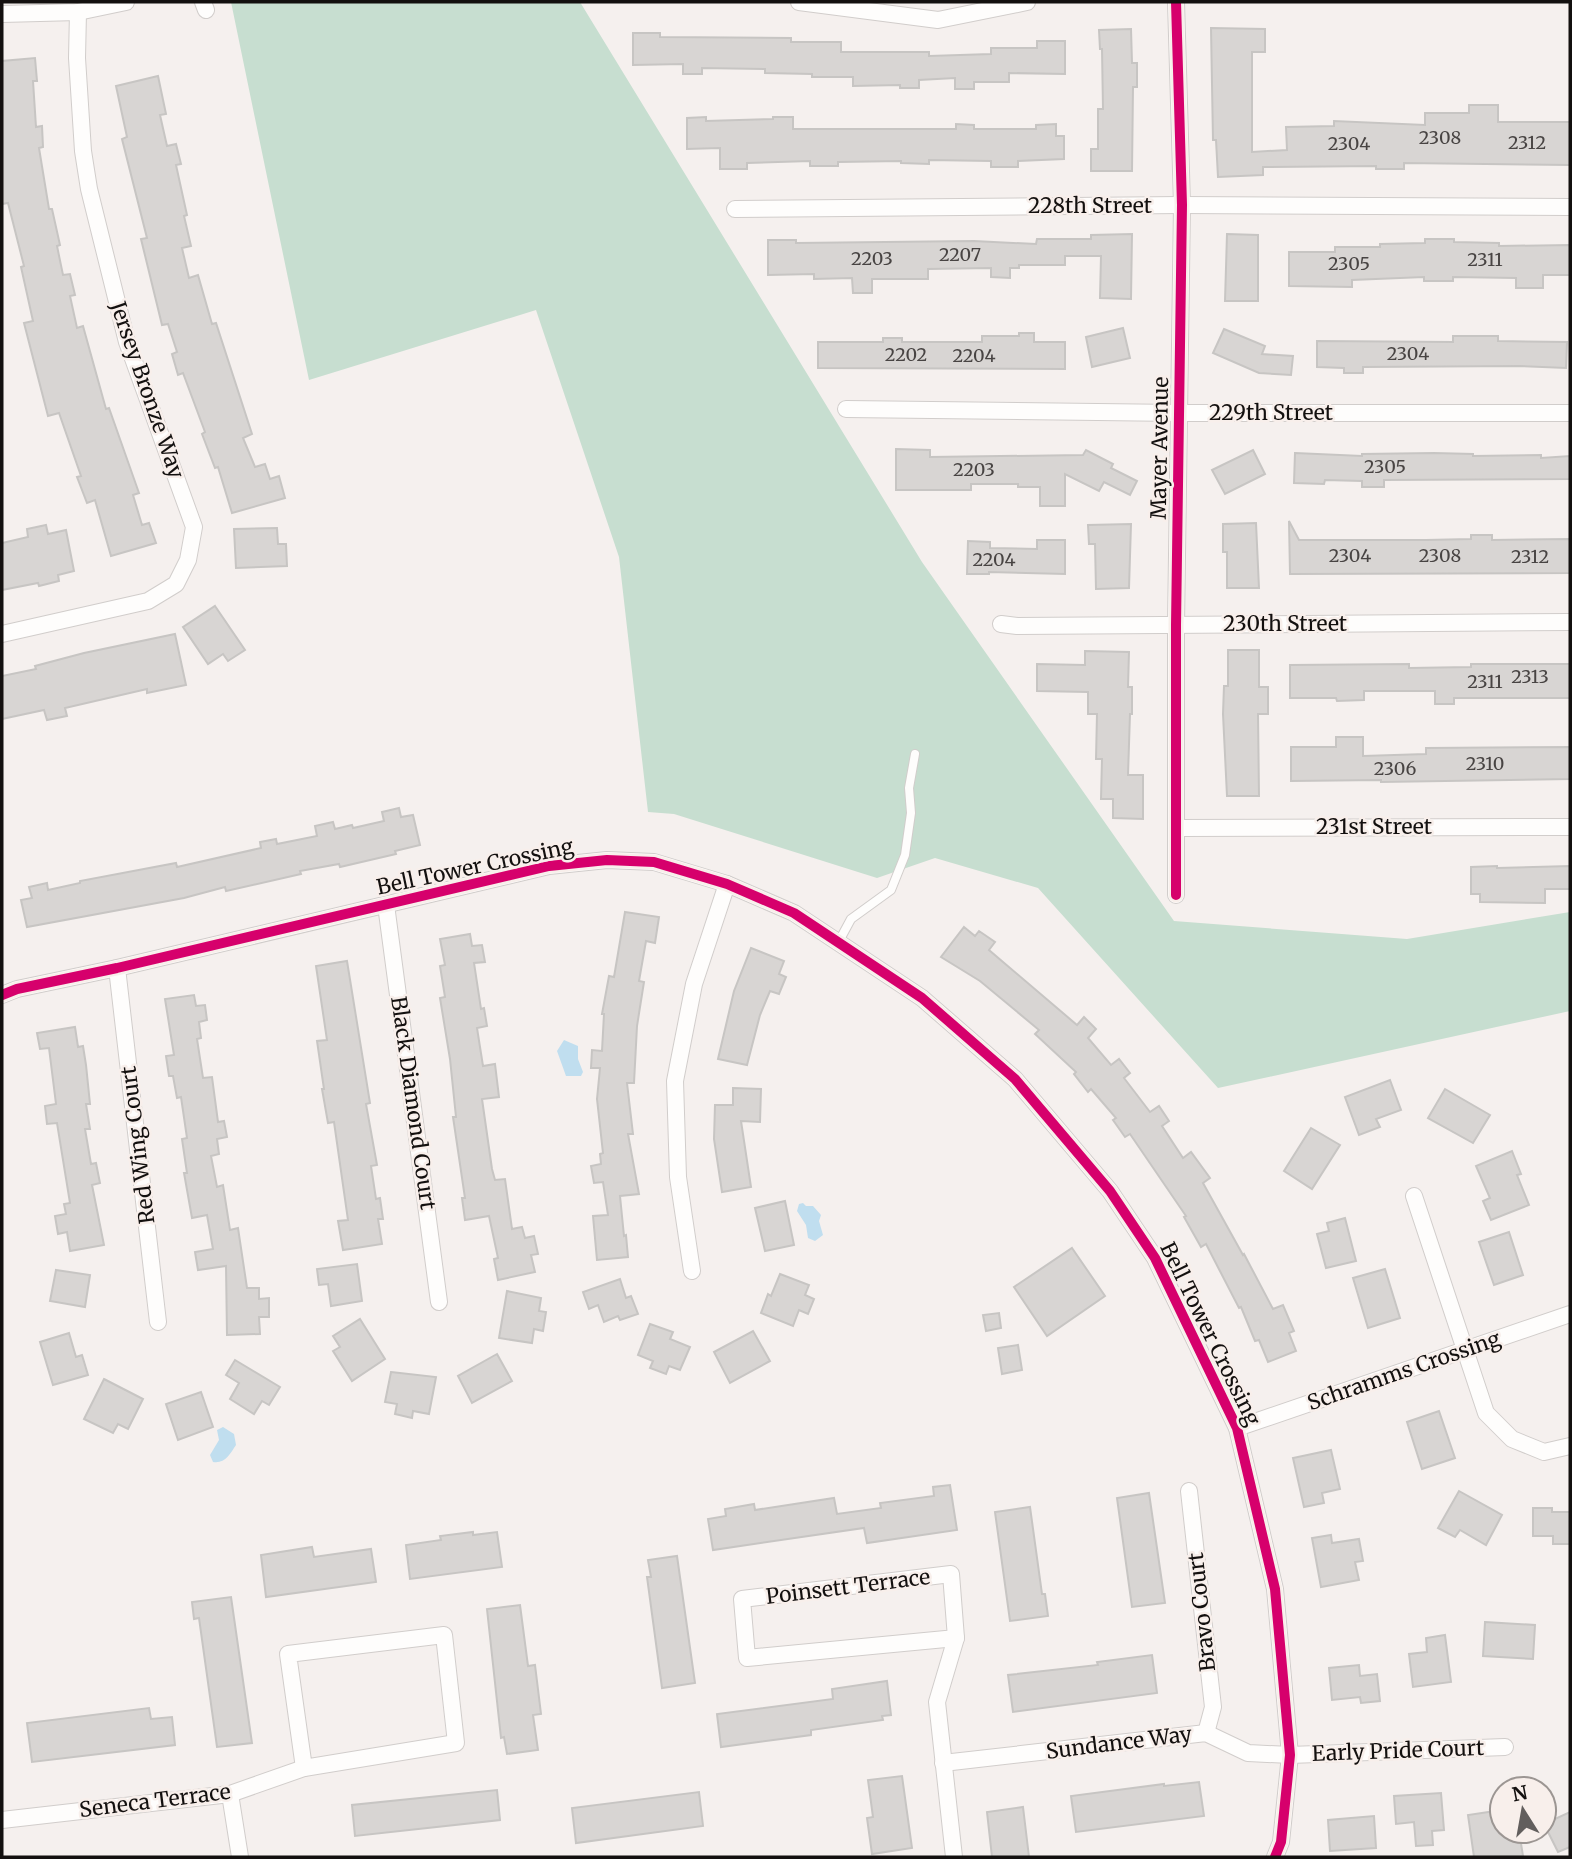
<svg xmlns="http://www.w3.org/2000/svg" width="1572" height="1859" font-family="Merriweather,serif">
  <rect width="100%" height="100%" fill="#f5f0ee"/>
  <!-- forest -->
  <path fill="#c7ded0" d="M231,2h349l342,560 252,359 233,18 163,-27v99l-352,77 -180,-200 -103,-30 -58,20 -203,-64 -26,-2 -29,-255 -83,-247 -227,70z"/>
  <!-- water -->
  <g fill="#c0deef">
    <path d="M564,1040l14,6v13l5,13 -2,4h-15l-9,-25z"/>
    <path d="M803,1203l3,3h7l8,9 -2,6 4,14 -8,6 -7,-3 -2,-13 -9,-14 2,-7z"/>
    <path d="M223,1427l11,7 2,11c-6,9 -11,19 -23,17l-3,-7 9,-15 -2,-10z"/>
  </g>
  <!-- building -->
  <g fill="#d8d5d3" stroke="#c7c5c3" stroke-width="2">
    <path d="M1211,28l54,1v23h-13v100l35,-2 -1,-23 48,-1v-5l91,4v-12h44v-8h29v17h72v43l-166,-2v6h-28v-3l-113,1v8l-45,2 -2,-37h-3z"/>
    <path d="M1131,29l1,34h5v24h-4l-1,84h-41v-22h7v-40h5l-1,-60h-2l-1,-19z"/>
    <path d="M633,33h27v4l131,1v4h50v10h88v4l62,-2v-6h46v-7h28v33l-56,-1v9h-35v7h-19v-11l-36,2v8h-19v-3l-47,1v-9h-41v-3l-47,-1v-4l-63,-1v6h-19v-10l-50,1z"/>
    <path d="M35,58l2,23h-4l3,46 6,-1 1,21 -4,1 10,61h3l8,36 -3,1 6,29 7,-1 5,21 -5,1 7,32 6,-2 23,83 3,-1 30,85 -6,2 9,30 7,-2 7,20 -45,13 -16,-56 -8,3 -10,-26 4,-1 -22,-63 -11,3 -24,-93 9,-2 -12,-54 3,-1 -16,-63 -6,1v-143z"/>
    <path d="M158,76l8,38 -6,1 7,31 9,-2 5,20 -5,1 11,50 -3,1 7,30 -9,2 7,30 9,-3 14,49 4,-1 36,111 -9,4 12,29 10,-3 5,15 9,-3 6,22 -53,15 -14,-46 -3,1 -13,-34 3,-2 -22,-59 -5,2 -6,-21 5,-2 -9,-28 -6,1 -21,-86 6,-1 -25,-99 5,-2 -11,-51z"/>
    <path d="M706,117v4l67,-2v-2h20v12h163v-5l18,1v4h62v-4l20,-1v12h8v23l-46,2v6h-27v-6l-62,-1v4l-28,-1v-2l-63,1v4h-28v-5l-63,2v6h-27v-21l-33,1v-31z"/>
    <path d="M1132,234l-1,65 -31,-1 1,-42h-36v9h-46v3h-9v10l-19,-1v-9l-63,1v10h-56v14h-19l-1,-15 -38,1v-5l-46,1v-35h28v3l178,-2 62,3 1,-5h54v-4z"/>
    <path d="M1227,234l31,1v66h-33z"/>
    <path d="M1425,239h29v3l45,1v3l71,-1v30h-27v13h-27v-10l-63,-1v4h-29v-4l-72,3v7l-63,-1v-34h46v-5h45v-3l45,-1z"/>
    <path d="M1123,328l7,30 -38,9 -6,-30z"/>
    <path d="M1224,329l41,17 -3,8 31,2 -2,19 -32,-2 -46,-20z"/>
    <path d="M1019,333h15v9h31v27l-247,-1v-26h65v-4h19v4h80v-6h37z"/>
    <path d="M1453,336h45v5l69,1 -1,26 -46,-2 -157,1v6h-19v-5l-27,-1v-26l136,1z"/>
    <path d="M896,449l34,1v7l153,-2 3,-5 27,14 -2,4 26,13 -7,14 -26,-13 -5,9 -34,-17v32h-25v-19h-22v-3h-47v6h-75z"/>
    <path d="M1253,450l12,24 -40,20 -13,-24z"/>
    <path d="M1295,453l67,3v-2l72,-1 39,1v2l68,-1v3l29,-2v23l-186,1v7h-22v-6l-37,-1 -1,4 -30,-1z"/>
    <path d="M1289,521l10,19h127l45,-1v-4h21v5l78,-1v34l-280,1z"/>
    <path d="M1256,523l3,65h-32v-36h-4v-28z"/>
    <path d="M1131,524l-2,64 -33,1 -1,-45h-6l-1,-19z"/>
    <path d="M46,525l2,9 18,-4 8,41 -16,4 1,6 -20,5 -1,-3 -36,7v-47l26,-6 -1,-8z"/>
    <path d="M277,528l1,16h8l1,22 -51,2 -2,-39z"/>
    <path d="M1037,540h28v34l-76,-2v2h-22l1,-33 22,1v6l47,1z"/>
    <path d="M215,606l30,44 -17,11 -5,-7 -15,10 -25,-37z"/>
    <path d="M175,634l11,51 -39,8v-4l-82,19 2,8 -20,4 -3,-10 -42,9v-43l34,-7 -1,-3 49,-13z"/>
    <path d="M1228,650h31v37h9v27h-10l1,82h-32l-4,-82 1,-28h4z"/>
    <path d="M1085,651l44,1 -1,35h4v27h-2l-2,61h15v44l-30,-1v-19h-12l1,-40h-6l1,-45h-9v-22l-51,-1v-27l48,1z"/>
    <path d="M1409,664v4l62,-1v-3h99v34h-116v6h-19v-13h-71v9l-27,1 -1,-3h-46v-33z"/>
    <path d="M1336,737h27v19l63,-2v-6l144,-1v32l-189,3v-2l-90,1v-34h45z"/>
    <path d="M399,808l2,9 12,-2 7,30 -25,6 1,3 -56,13 -1,-3 -39,7 1,3 -75,17 -1,-4 -41,11 -157,29 -6,-27 11,-2 -3,-11 18,-4 1,7 32,-7v-2l96,-18 1,4 84,-19 -1,-6 16,-3 1,5 40,-8 -2,-10 18,-4 2,7 17,-4 1,3 31,-7 -2,-9z"/>
    <path d="M1497,866v2l73,-2v23h-25v14l-65,-1v-8h-9v-27z"/>
    <path d="M625,912l34,5 -4,26 -9,-2 -7,40 5,1 -7,44 -3,57h-7l6,51h-5l11,60 -19,2 4,40 2,-1 2,22 -31,3 -4,-44 15,-1 -5,-33 -9,1 -3,-17 10,-2 -1,-10 3,-1 -6,-54 3,-31h-9l1,-18 10,1 2,-37h-2l7,-38 5,1z"/>
    <path d="M964,927l11,9 4,-5 16,11 -6,8 88,75 7,-8 12,12 -8,9 23,27 8,-6 11,14 -6,5 26,34 9,-6 10,15 -7,5 21,32 8,-6 19,26 -7,5 40,72 1,-1 29,55 10,-4 11,26 -5,2 7,18 -28,11 -9,-22 -4,1 -14,-34 -2,1 -33,-64 -5,3 -17,-30 2,-1 -56,-82 -5,3 -12,-17 3,-2 -25,-29 -3,3 -14,-18 2,-2 -41,-38 4,-4 -59,-49 -39,-24z"/>
    <path d="M470,934l2,12 10,-1 3,17 -11,1 7,46 3,-1 3,18 -10,2 6,38 12,-2 4,33 -17,2 10,70 3,11 10,-1 7,50 10,-2 3,11 9,-2 4,18 -7,1 4,17 -37,8 -4,-21 4,-1 -9,-42 -24,4 -3,-22h3l-12,-81h3l-6,-58 -10,-61 5,-1 -5,-31 5,-1 -5,-26z"/>
    <path d="M751,948l33,13 -5,13 7,3 -7,17 -9,-3 -10,24 -13,50 -29,-6 16,-68z"/>
    <path d="M347,961l23,142 -4,1 11,61 -6,1 5,33 4,-1 3,21h-5l4,25 -39,6 -5,-29 10,-1 -14,-98 -6,1 -6,-34h2l-7,-48 10,-1 -11,-74z"/>
    <path d="M194,995l2,11 9,-1 2,15 -8,2 2,16 -4,1 6,39 9,-1 6,45 6,-1 3,16 -10,2 2,15 -8,2 6,31 6,-2 7,45 8,-2 9,60h12v11l10,-1v19h-10l1,17 -33,1 -1,-69 -28,4 -3,-18 18,-3 -6,-34 -15,3 -8,-45h3l-5,-34 5,-1 -6,-41 -4,1 -4,-22h-4l-3,-20 8,-1 -9,-56z"/>
    <path d="M75,1027l3,20 5,-1 3,19 4,39h-4l4,25h-5l6,35 5,-1 4,20 -8,2 12,60 -34,6 -3,-19 -9,2 -3,-18 11,-2 -2,-10 6,-1 -13,-80 -10,1 -2,-18 11,-2 -7,-56 -9,1 -3,-16z"/>
    <path d="M1390,1080l11,30 -25,9 4,8 -21,8 -14,-38z"/>
    <path d="M733,1088l28,1 -1,33 -19,-1 10,66 -29,5 -8,-53 1,-34h18z"/>
    <path d="M1445,1089l45,26 -17,28 -45,-25z"/>
    <path d="M1311,1128l29,17 -28,44 -28,-18z"/>
    <path d="M1512,1151l9,23 -4,1 12,30 -38,15 -8,-19 7,-3 -14,-32z"/>
    <path d="M785,1201l9,44 -29,6 -10,-43z"/>
    <path d="M1345,1218l11,43 -30,7 -9,-34 12,-3 -2,-8z"/>
    <path d="M1509,1232l14,43 -29,10 -15,-43z"/>
    <path d="M1072,1248l33,48 -58,40 -33,-49z"/>
    <path d="M357,1264l5,37 -31,5 -3,-22 -9,1 -2,-16z"/>
    <path d="M1385,1269l15,49 -32,10 -15,-50z"/>
    <path d="M56,1270l34,5 -5,32 -35,-6z"/>
    <path d="M780,1274l29,11 -4,10 9,4 -6,15 -9,-4 -6,16 -32,-13 7,-19 3,2z"/>
    <path d="M620,1279l6,19 5,-2 7,18 -18,6 -2,-4 -14,6 -6,-17 -9,4 -6,-17z"/>
    <path d="M507,1291l34,7 -2,13 7,1 -3,19 -9,-2 -2,14 -33,-5z"/>
    <path d="M999,1313l2,15 -15,3 -3,-16z"/>
    <path d="M360,1319l25,40 -33,22 -19,-30 7,-4 -7,-11z"/>
    <path d="M650,1324l23,8 -3,7 20,8 -10,23 -11,-4 -3,8 -16,-6 3,-7 -15,-6z"/>
    <path d="M753,1331l17,30 -40,22 -16,-31z"/>
    <path d="M69,1333l7,24 6,-2 6,20 -35,10 -13,-43z"/>
    <path d="M1018,1345l4,25 -20,4 -4,-26z"/>
    <path d="M497,1354l15,27 -40,22 -14,-27z"/>
    <path d="M235,1360l45,27 -11,18 -7,-4 -8,13 -24,-15 9,-16 -13,-8z"/>
    <path d="M391,1372l45,5 -7,37 -16,-3 -1,7 -17,-4 2,-10 -12,-2z"/>
    <path d="M104,1379l39,20 -15,30 -10,-5 -5,9 -29,-14z"/>
    <path d="M201,1392l12,35 -35,13 -12,-36z"/>
    <path d="M1439,1411l16,47 -33,11 -15,-47z"/>
    <path d="M1331,1450l9,39 -18,4 2,10 -20,4 -11,-49z"/>
    <path d="M950,1485l7,45 -90,13 -3,-15 -151,22 -5,-31 18,-3 -1,-7 29,-5 1,6 79,-12 3,16 44,-6 -1,-5 54,-7 -1,-9z"/>
    <path d="M1459,1491l43,24 -16,30 -26,-15 -5,7 -17,-9z"/>
    <path d="M1149,1493l16,110 -33,4 -15,-109z"/>
    <path d="M1030,1507l12,87h3l3,22 -38,5 -15,-109z"/>
    <path d="M1533,1508h19v4h18v32h-17v-8h-20z"/>
    <path d="M473,1532v3l24,-3 5,35 -92,12 -4,-34 35,-5 -1,-4z"/>
    <path d="M1331,1535l1,8 27,-4 4,22 -8,1 4,18 -38,7 -9,-49z"/>
    <path d="M312,1547l2,10 57,-8 5,33 -110,15 -5,-42z"/>
    <path d="M677,1556l18,127 -33,5 -15,-111h4l-3,-17z"/>
    <path d="M231,1597l21,146 -35,4 -18,-129 -5,1 -2,-17z"/>
    <path d="M520,1605l8,61 7,-1 6,49 -8,1 5,35 -31,4 -3,-17 -3,1 -14,-129z"/>
    <path d="M1485,1622l50,3 -2,34 -50,-3z"/>
    <path d="M1445,1635l6,47 -38,5 -4,-33 18,-2 -1,-14z"/>
    <path d="M1152,1655l5,38 -144,19 -5,-37 90,-10 -1,-3z"/>
    <path d="M1359,1665l1,11 17,-2 3,27 -19,2 -1,-6 -28,3 -3,-32z"/>
    <path d="M887,1681l4,34 -9,1 1,4 -72,10v5l-90,12 -4,-33 116,-15 -1,-10z"/>
    <path d="M149,1708l2,11 21,-2 3,28 -143,17 -5,-39z"/>
    <path d="M902,1776l10,72 -40,6 -5,-36 6,-1 -5,-37z"/>
    <path d="M1199,1782l5,34 -128,16 -5,-36 93,-12v2z"/>
    <path d="M497,1790l3,30 -145,16 -3,-31z"/>
    <path d="M699,1792l4,34 -127,17 -4,-35z"/>
    <path d="M1441,1793l3,37 -12,1 1,14 -17,1 -2,-24 -18,2 -2,-28z"/>
    <path d="M1023,1807l6,50h-37l-5,-45z"/>
    <path d="M1502,1810v21h17l4,25 -49,1 -6,-42z"/>
    <path d="M1570,1812v35l-12,5 -14,-28z"/>
    <path d="M1374,1816l2,32 -46,3 -2,-31z"/>
  </g>
  <g fill="none" stroke-linecap="round" stroke-linejoin="round">
    <defs>
      <path id="lane" d="M838,943l13,-24 40,-29 14,-35 6,-42 -2,-25 6,-34"/>
      <g id="street">
        <path d="M203,2l3,8"/>
        <path d="M799,2l139,18 89,-18"/>
        <path d="M2,14l76,-2 48,-10"/>
        <path d="M735,209l447,-4 388,2"/>
        <path d="M846,409l333,4h391"/>
        <path d="M1001,624l16,2 553,-4"/>
        <path d="M2,634l146,-33 28,-17 12,-24 6,-33 -67,-185 -38,-153 -6,-38 -6,-93 1,-46"/>
        <path d="M1177,828l393,-1"/>
        <path d="M1176,895v-270l6,-420 -6,-203"/>
        <path d="M386,905l53,397"/>
        <path d="M117,968l41,354"/>
        <path d="M2,995l15,-6 100,-21 432,-102 58,-6 47,2 73,22 67,29 128,85 93,81 95,112 45,67 82,170 38,161 15,166 -9,87 -6,15"/>
        <path d="M1414,1196l72,217 26,26 32,13 26,-6"/>
        <path d="M692,1271l-14,-94 -3,-96 19,-97 33,-100"/>
        <path d="M1237,1428l333,-114"/>
        <path d="M1189,1491l24,216 -7,26"/>
        <path d="M951,1574l5,64 -209,20 -5,-59z"/>
        <path d="M444,1635l12,108 -152,25 -16,-114z"/>
        <path d="M943,1763l263,-30 42,20 42,2 215,-8"/>
        <path d="M230,1794l10,63"/>
        <path d="M2,1820l228,-26 74,-26"/>
        <path d="M954,1857l-17,-155 19,-64"/>
      </g>
    </defs>
    <!-- lane casing -->
    <use href="#lane" stroke="#d1cdcb" stroke-width="10"/>
    <!-- street casing -->
    <use href="#street" stroke="#d1cdcb" stroke-width="18"/>
    <!-- lane -->
    <use href="#lane" stroke="#fefdfc" stroke-width="8"/>
    <!-- street -->
    <use href="#street" stroke="#fefdfc" stroke-width="16"/>
    <defs>
      <g id="cycleway">
        <path d="M1176,895v-270l6,-420 -6,-203"/>
        <path d="M2,995l15,-6 100,-21 432,-102 58,-6 47,2 73,22 67,29 128,85 93,81 95,112 45,67 82,170 38,161 15,166 -9,87 -6,15"/>
      </g>
    </defs>
    <!-- cycleway casing -->
    <use href="#cycleway" stroke="#f8efeb" stroke-width="15"/>
    <!-- cycleway -->
    <use href="#cycleway" stroke="#d6006c" stroke-width="10"/>
  </g>
  <g text-anchor="middle" stroke-width="5" stroke-linejoin="round" paint-order="stroke">
    <!-- number labels -->
    <g font-size="18" fill="#484443">
      <text x="1440" y="144">2308</text>
      <text x="1527" y="149">2312</text>
      <text x="1349" y="150">2304</text>
      <text x="960" y="261">2207</text>
      <text x="872" y="265">2203</text>
      <text x="1485" y="266">2311</text>
      <text x="1349" y="270">2305</text>
      <text x="1408" y="360">2304</text>
      <text x="906" y="361">2202</text>
      <text x="974" y="362">2204</text>
      <text x="1385" y="473">2305</text>
      <text x="974" y="476">2203</text>
      <text x="1350" y="562">2304</text>
      <text x="1440" y="562">2308</text>
      <text x="1530" y="563">2312</text>
      <text x="994" y="566">2204</text>
      <text x="1530" y="683">2313</text>
      <text x="1485" y="688">2311</text>
      <text x="1485" y="770">2310</text>
      <text x="1395" y="775">2306</text>
    </g>
    <!-- street labels -->
    <g font-size="21" fill="#13100f" stroke="#f8efeb">
      <text x="1090" y="213">228th Street</text>
      <text transform="translate(147 390) rotate(71)" y="7">Jersey Bronze Way</text>
      <text x="1271" y="420">229th Street</text>
      <text transform="translate(1160 448) rotate(-89)" y="7">Mayer Avenue</text>
      <text x="1285" y="631">230th Street</text>
      <text x="1374" y="834">231st Street</text>
      <text transform="translate(475 867) rotate(-12)" y="7">Bell Tower Crossing</text>
      <text transform="translate(413 1103) rotate(82)" y="7">Black Diamond Court</text>
      <text transform="translate(138 1145) rotate(-97)" y="7">Red Wing Court</text>
      <text transform="translate(1210 1334) rotate(64)" y="7">Bell Tower Crossing</text>
      <text transform="translate(1404 1371) rotate(-19)" y="7">Schramms Crossing</text>
      <text transform="translate(848 1587) rotate(-7)" y="7">Poinsett Terrace</text>
      <text transform="translate(1202 1612) rotate(-96)" y="7">Bravo Court</text>
      <text transform="translate(1119 1743) rotate(-7)" y="7">Sundance Way</text>
      <text transform="translate(1398 1751) rotate(-2)" y="7">Early Pride Court</text>
      <text transform="translate(155 1801) rotate(-7)" y="7">Seneca Terrace</text>
    </g>
  </g>
  <!-- border -->
  <rect width="1572" height="1859" fill="none" stroke="#13100f" stroke-width="7"/>
  <!-- north arrow -->
  <g transform="translate(1523 1810) rotate(349)"><circle r="33" fill="#f8efeb" stroke="#9c9693" stroke-width="2"/>
  <path d="M0-5L12 26L0 18L-12 26Z" fill="#625e5d"/>
  <text y="-10" font-size="19" font-weight="bold" text-anchor="middle" fill="#13100f">N</text>
  </g>
</svg>
